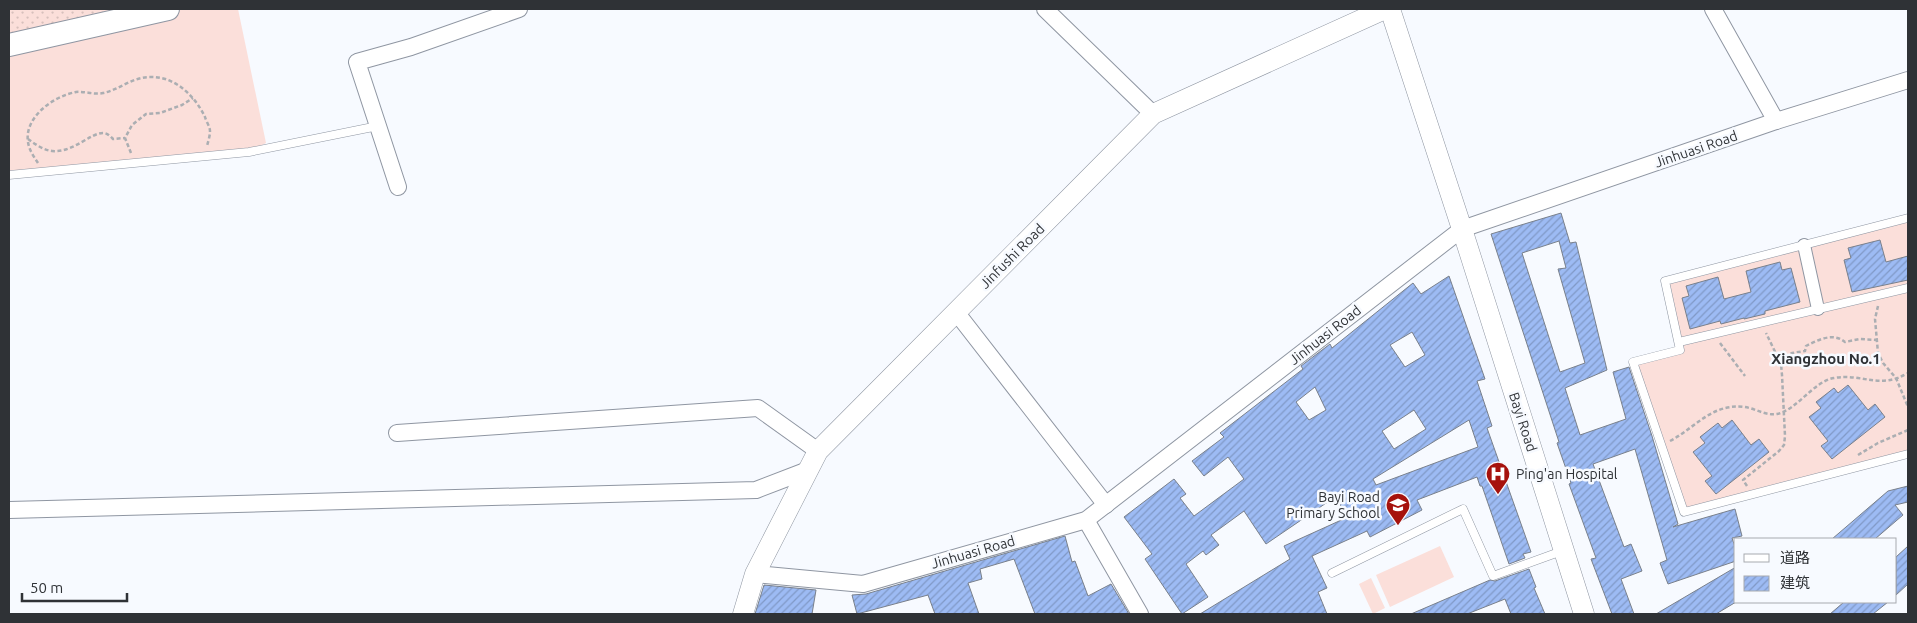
<svg xmlns="http://www.w3.org/2000/svg" width="1917" height="623" font-family="Ubuntu,'Noto Sans SC',sans-serif">
  <defs>
    <pattern id="park-dots" width="8" height="8" patternUnits="userSpaceOnUse" patternTransform="scale(1.25)"><rect width="8" height="8" fill="#fbdfda"/><path d="M2 2h.1M6 6h.1" fill="none" stroke="#d7c0bc" stroke-width="1.8" stroke-linecap="round"/></pattern>
    <pattern id="building-hatch" width="6" height="6" patternUnits="userSpaceOnUse" patternTransform="scale(1.25)"><rect width="6" height="6" fill="#9dbbf4"/><path d="M-1 1l2-2M0 6l6-6M5 7l2-2" fill="none" stroke="#8099c6"/></pattern>
  </defs>
  <rect width="100%" height="100%" fill="#f7faff"/>
  <!-- grass -->
  <g fill="#fbdfda">
    <path d="M168,9h70l28,134 -17,9 -240,23v-130z"/>
    <path d="M1908,218v235l-224,59 -51,-150 47,-12 -15,-69z"/>
    <path d="M1440,546l14,31 -64,30 -14,-32z"/>
    <path d="M1371,578l14,30 -12,6 -14,-30z"/>
  </g>
  <!-- park -->
  <path fill="url(#park-dots)" d="M9,9h159l-159,36z"/>
  <!-- building -->
  <g fill="url(#building-hatch)" stroke="#79808b" fill-rule="evenodd">
    <path d="M1561,213l9,30 6,-1 31,128 -42,18 15,47 46,-16 -13,-47 16,-5 23,69 26,88 -5,3 62,-18 7,27 -10,2 4,12v11l-68,23 -8,-21 7,-3 -32,-111 -42,15 31,83 7,-3 11,27 -21,8 13,35h-22l-21,-55 5,-1 -27,-74 2,-1 -14,-40 2,-1 -68,-208zM1559,241l7,27 -8,1 27,94 -25,9 -38,-119z"/>
    <path d="M1880,240l6,22 22,-6v24l-56,12 -8,-32 7,-2 -3,-10z"/>
    <path d="M1780,262l2,8 9,-2 9,34 -35,9v3l-21,5v-1l-23,6 -1,-3 -30,8 -8,-31 7,-2 -3,-10 32,-9 6,22 27,-7 -5,-21z"/>
    <path d="M1449,276l36,103 -8,2 15,45 -5,2 44,124 -8,2 2,4 -16,6 -27,-78h-2l-3,-9 -60,23 5,10 -52,27 -3,-6 -55,25 15,32 -9,4 9,22h-127l90,-55 -6,-13 64,-29 -13,-20 -69,47 -22,-33 -33,24 8,10 -13,10 -3,-4 -17,13 22,33 -26,17 -37,-55 7,-5 -28,-37 50,-38 12,15 -6,4 14,18 50,-37 -16,-22 -24,19 -12,-15 32,-24 -4,-4 83,-64 -2,-3 29,-22 2,4 81,-65 8,11zM1412,332l13,23 -20,12 -15,-22zM1315,387l11,23 -17,10 -13,-18zM1414,410l12,19 -32,20 -12,-18zM1469,420l9,27 -102,38 -3,-6z"/>
    <path d="M1848,385l20,25 7,-6 10,13 -53,42 -11,-13 7,-5 -19,-24 12,-9 -5,-6 18,-14 4,5z"/>
    <path d="M1732,420l19,25 8,-6 10,13 -53,42 -11,-13 7,-5 -19,-24 12,-9 -5,-6 18,-14 4,5z"/>
    <path d="M1908,486v16l-13,3 8,10 -28,24h-43l56,-48z"/>
    <path d="M1065,536l7,26 3,-1 13,35 23,-12 18,30h-94l-21,-55 -34,10 2,10 -14,4 11,31h-44l-7,-19 -71,19 -5,-19 14,-1z"/>
    <path d="M1908,546v38l-12,11v-38z"/>
    <path d="M1736,567v35l-20,12h-60z"/>
    <path d="M1529,569l7,18 -2,1 11,26h-34l-6,-15 -38,15h-56l79,-34 5,1z"/>
    <path d="M764,585l52,5 -4,24h-57z"/>
    <path d="M1844,602h44l-15,12h-43z"/>
  </g>
  <g fill="none" stroke-linecap="round" stroke-linejoin="round">
    <defs>
      <g id="service">
        <path d="M9,175l240,-23 129,-26"/>
        <path d="M1908,218l-243,63 15,69 -47,12 51,150 224,-58"/>
        <path d="M1679,342l229,-54"/>
        <path d="M1332,573l131,-64 30,67 69,-25"/>
      </g>
      <path id="pedestrian" d="M1804,245l14,64"/>
      <g id="minor">
        <path d="M1045,9l108,105"/>
        <path d="M1713,9l63,112"/>
        <path d="M398,187l-41,-125 54,-15 108,-38"/>
        <path d="M956,312l150,193"/>
        <path d="M397,433l361,-25 60,43"/>
        <path d="M9,510l747,-20 52,-20"/>
        <path d="M1086,520l54,94"/>
        <path d="M755,574l108,10 223,-64 376,-291 314,-108 132,-41"/>
      </g>
      <g id="tertiary">
        <path d="M1390,9l72,220 122,385"/>
        <path d="M743,614l12,-40 63,-123 335,-337 232,-105"/>
      </g>
      <path id="secondary" d="M9,45l159,-36"/>
    </defs>
    <!-- service casing -->
    <use href="#service" stroke="#8f96a2" stroke-width="9"/>
    <!-- pedestrian casing -->
    <use href="#pedestrian" stroke="#8f96a2" stroke-width="14"/>
    <!-- minor casing -->
    <use href="#minor" stroke="#8f96a2" stroke-width="18"/>
    <!-- tertiary casing -->
    <use href="#tertiary" stroke="#8f96a2" stroke-width="21"/>
    <!-- secondary casing -->
    <use href="#secondary" stroke="#8f96a2" stroke-width="24"/>
    <!-- path -->
    <g stroke="#abaeb2" stroke-width="2.5" stroke-dasharray="4 2.5" stroke-linecap="butt">
      <path d="M28,139c7,5 15,11 24,12 21,2 38,-18 51,-18 4,0 7,3 10,6l12,-1"/>
      <path d="M131,153l-6,-15 7,-13 14,-11 14,-1 22,-8 11,-7"/>
      <path d="M38,163c-4,-6 -9,-13 -10,-21 -4,-25 26,-46 48,-50 9,-1 18,3 27,1 16,-3 29,-16 47,-16 25,-1 45,19 55,40 1,4 5,10 5,14 0,5 -2,11 -3,15"/>
      <path d="M1878,306l-3,13 3,34 5,10 13,15 12,29"/>
      <path d="M1720,343l25,33"/>
      <path d="M1779,360l13,-7 13,-2 1,-5c12,-6 27,-14 39,-4l15,-3 16,1"/>
      <path d="M1670,441c25,-13 42,-38 74,-34 11,1 21,9 33,7 20,-4 37,-33 57,-36 29,-5 45,12 74,-5"/>
      <path d="M1858,455l20,-12 30,-13"/>
      <path d="M1747,486l-4,-6 36,-29 5,-6 1,-9 -3,-61 -1,-11 -15,-31"/>
    </g>
    <!-- service -->
    <use href="#service" stroke="#fff" stroke-width="8"/>
    <!-- pedestrian -->
    <use href="#pedestrian" stroke="#fff" stroke-width="12"/>
    <!-- minor -->
    <use href="#minor" stroke="#fff" stroke-width="16"/>
    <!-- tertiary -->
    <use href="#tertiary" stroke="#fff" stroke-width="20"/>
    <!-- secondary -->
    <use href="#secondary" stroke="#fff" stroke-width="22"/>
  </g>
  <!-- icons -->
  <defs>
    <symbol id="hospital-pin" viewBox="-11 -11 22 30"><path d="M0 17L-7.5 6A9.5 9.5 0 1 1 7.5 6Z" fill="#a6120d" stroke="#f7faff"/><path d="M-5-5h3v3.5h4V-5h3V5h-3V1.5h-4V5h-3Z" fill="#fff"/></symbol>
    <symbol id="school-pin" viewBox="-11 -11 22 30"><path d="M0 17L-7.5 6A9.5 9.5 0 1 1 7.5 6Z" fill="#a6120d" stroke="#f7faff"/><path d="M0-5L7-2L0 1L-7-2ZM-4 1L0 2.5L4 1V4Q0 6-4 4Z" fill="#fff"/></symbol>
  </defs>
  <g fill-rule="evenodd">
    <use href="#hospital-pin" x="1484" y="460" width="28" height="38"/>
    <use href="#school-pin" x="1384" y="491" width="28" height="38"/>
  </g>
  <g text-anchor="middle" stroke-width="5" stroke-linejoin="round" paint-order="stroke">
    <!-- street labels -->
    <g font-size="14" fill="#2f3236" stroke="#f7faff">
      <text transform="translate(1696 149) rotate(-19)" y="5">Jinhuasi Road</text>
      <text transform="translate(1012 256) rotate(-45)" y="5">Jinfushi Road</text>
      <text transform="translate(1325 335) rotate(-38)" y="5">Jinhuasi Road</text>
      <text transform="translate(1523 422) rotate(72)" y="5">Bayi Road</text>
      <text transform="translate(973 552) rotate(-16)" y="5">Jinhuasi Road</text>
    </g>
    <!-- poi labels -->
    <g font-size="14" fill="#2f3236" stroke="#f7faff" text-anchor="start">
      <text x="1516" y="479">Ping'an Hospital</text>
      <text x="1380" y="502" text-anchor="end">Bayi Road<tspan x="1380" dy="16">Primary School</tspan></text>
    </g>
    <!-- neighbourhood labels -->
    <g font-size="15" font-weight="bold" fill="#2f3236" stroke="#f7faff">
      <text x="1826" y="364">Xiangzhou No.1</text>
    </g>
  </g>
  <!-- border -->
  <rect width="1917" height="623" fill="none" stroke="#2f3236" stroke-width="20"/>
  <!-- legend -->
  <rect x="1734" y="538" width="162" height="65" fill="#f7faff" stroke="#a7aaaf"/>
  <rect x="1744" y="554" width="25" height="8" fill="#ffffff" stroke="#a7aaaf"/>
  <text x="1780" y="563" font-size="15" fill="#2f3236">道路</text>
  <rect x="1744" y="576" width="25" height="15" fill="url(#building-hatch)" stroke="#a7aaaf"/>
  <text x="1780" y="588" font-size="15" fill="#2f3236">建筑</text>
  <!-- scale -->
  <path d="M22 593v8h105v-8" fill="none" stroke="#2f3236" stroke-width="2.5"/>
  <text x="30" y="593" font-size="15" fill="#2f3236" stroke="#f7faff" stroke-width="4" paint-order="stroke">50 m</text>
</svg>
